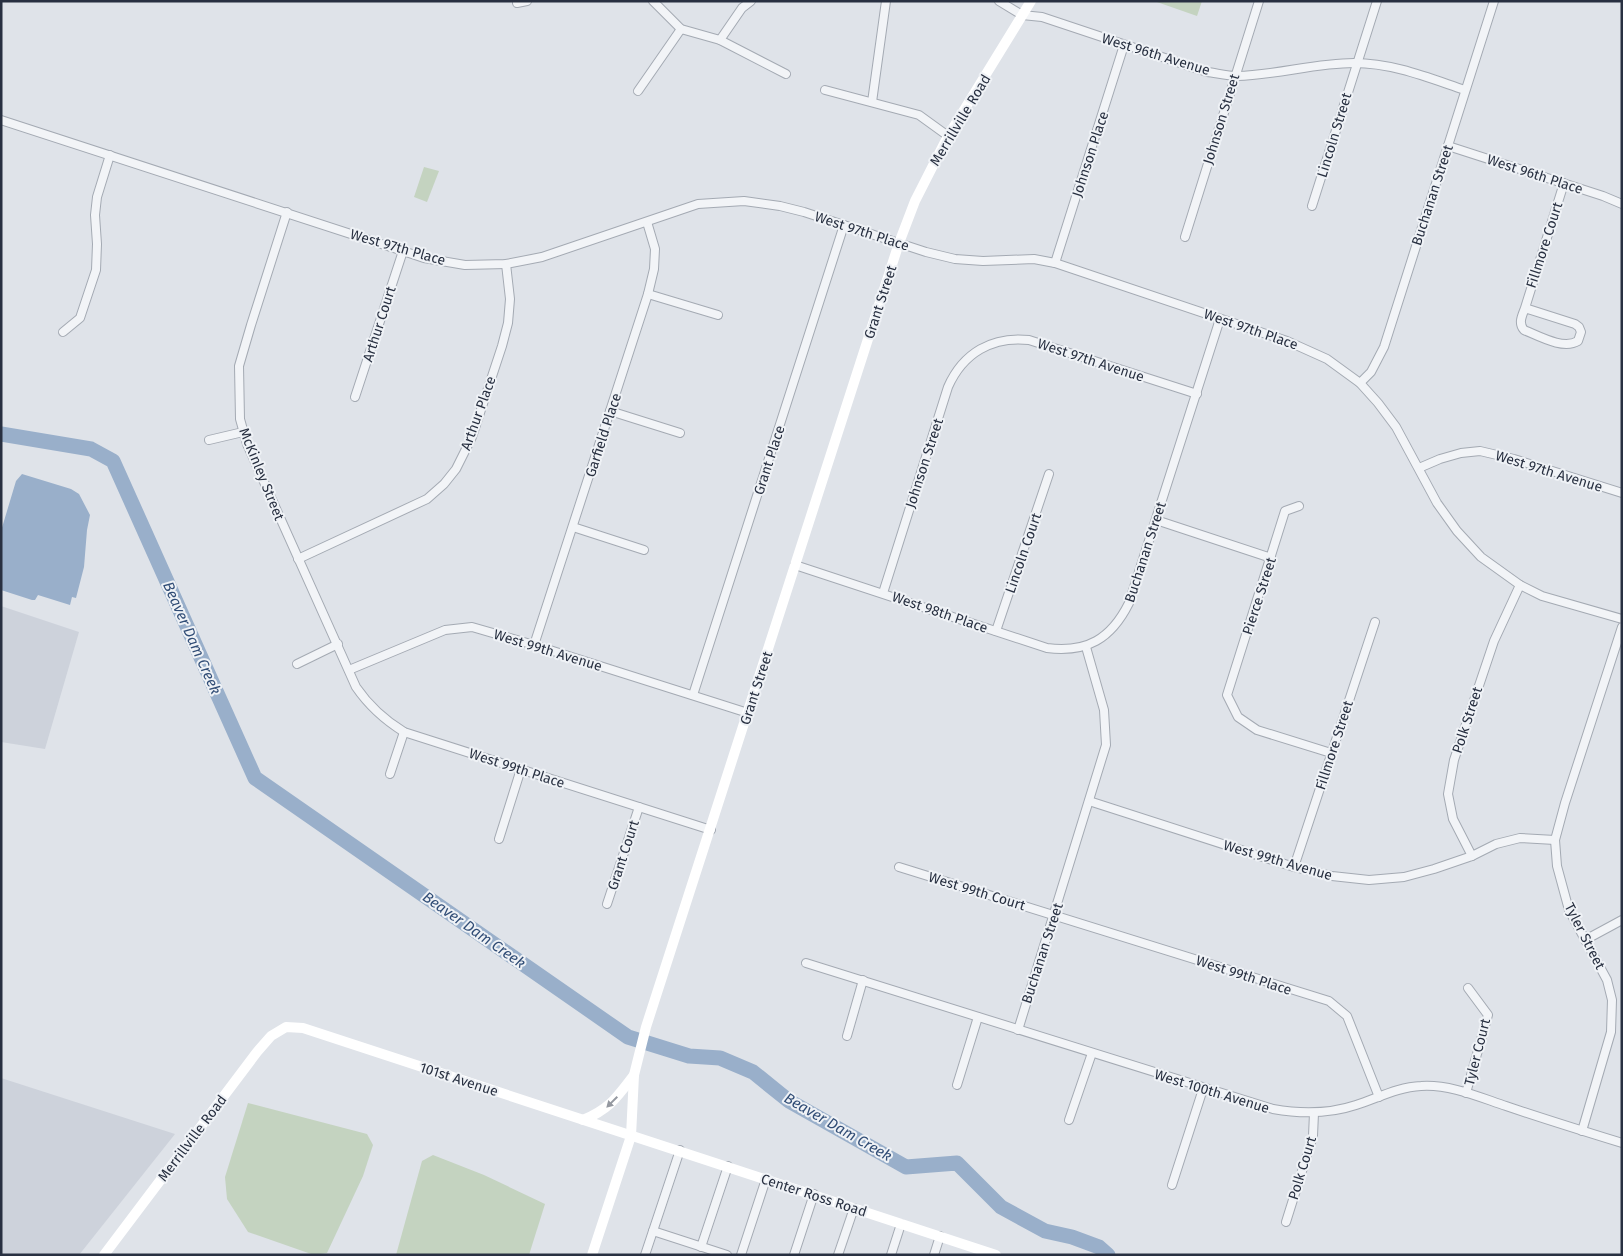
<svg xmlns="http://www.w3.org/2000/svg" width="1623" height="1256" font-family="'Fira Sans',sans-serif">
  <rect width="100%" height="100%" fill="#dfe3e9"/>
  <!-- built -->
  <g fill="#cdd2db">
    <path d="M1,606l78,26 -34,117 -44,-7z"/>
    <path d="M1,1078l174,56 -96,121h-78z"/>
  </g>
  <!-- green -->
  <g fill="#c4d3c0">
    <path d="M1154,1h48l-5,15z"/>
    <path d="M424,167l15,4 -12,31 -13,-5z"/>
    <path d="M248,1103l119,31 6,11 -10,31 -36,77 -13,2 -66,-23 -21,-33 -2,-22z"/>
    <path d="M433,1155l51,20 61,29 -16,51h-133l26,-94z"/>
  </g>
  <!-- water -->
  <path fill="#99afca" d="M22,474l49,15 8,5 11,21 -3,15 -3,37 -8,31 -4,-1 -2,8 -32,-10 -3,5h-3l-31,-10v-59l15,-50z"/>
  <g fill="none" stroke-linecap="round" stroke-linejoin="round">
    <!-- river -->
    <path stroke="#99afca" stroke-width="15" d="M1,434l90,15 22,12 142,317 373,259 61,19 31,2 33,14 36,29 117,66 51,-4 44,44 44,24 27,6 27,10 9,8"/>
    <defs>
      <g id="street">
        <path d="M653,1l28,28 39,11 66,34"/>
        <path d="M999,1l23,14 20,2 165,55c9,1 20,4 30,4 40,-1 78,-13 117,-13 39,0 75,15 111,27"/>
        <path d="M517,3l10,-2"/>
        <path d="M720,40l22,-32 9,-7"/>
        <path d="M825,90l94,25 29,21"/>
        <path d="M638,91l43,-62"/>
        <path d="M872,102l14,-101"/>
        <path d="M1,120l402,131 21,7 41,7 41,-1 36,-7 156,-53 46,-3 36,5 24,6 122,40 29,7 28,2 51,-2 21,4 232,78 40,18 33,24 18,20 18,24 41,76 20,28 24,26 39,28 22,11 80,23"/>
        <path d="M1448,146l155,50 19,8"/>
        <path d="M1312,206l65,-205"/>
        <path d="M287,212l-36,113 -12,41 1,53 7,25 109,243c13,19 27,32 48,45l307,98"/>
        <path d="M1185,237l74,-236"/>
        <path d="M1055,263l69,-218"/>
        <path d="M648,294l70,21"/>
        <path d="M1525,308l50,16 4,3 2,5 -3,9c-15,9 -39,-5 -54,-11 -6,-7 -2,-14 1,-22l39,-125"/>
        <path d="M63,332l17,-14 16,-48 1,-26 -2,-29 2,-18 13,-42"/>
        <path d="M1360,383l11,-11 13,-25 110,-346"/>
        <path d="M355,397l48,-146"/>
        <path d="M610,411l70,22"/>
        <path d="M209,440l34,-8"/>
        <path d="M1419,468l21,-9 21,-6 19,-2 34,8 108,34"/>
        <path d="M1299,506l-14,5 -58,184 11,22 19,13 74,23"/>
        <path d="M1156,520l115,38"/>
        <path d="M573,527l71,23"/>
        <path d="M298,559l129,-60 17,-15 12,-15 16,-32 30,-91 6,-23 2,-24 -4,-35"/>
        <path d="M795,565l252,83c40,5 64,-9 82,-45l91,-284"/>
        <path d="M883,593l65,-206c15,-34 44,-51 81,-47l168,54"/>
        <path d="M996,631l53,-157"/>
        <path d="M534,645l114,-351 6,-25 1,-20 -8,-27"/>
        <path d="M297,664l41,-20"/>
        <path d="M349,670l96,-40 27,-3 62,18 214,68"/>
        <path d="M693,695l151,-470"/>
        <path d="M390,774l14,-42"/>
        <path d="M1089,801l205,66 38,9 37,4 35,-3 30,-8 38,-13 24,-12 24,-6 35,2"/>
        <path d="M499,839l22,-70"/>
        <path d="M1472,856l-19,-37 -5,-25 6,-34 40,-119 26,-56"/>
        <path d="M899,867l430,134 18,15 32,81"/>
        <path d="M1294,867l81,-245"/>
        <path d="M607,904l32,-97"/>
        <path d="M1585,940l37,-20"/>
        <path d="M806,963l467,146c28,5 56,5 83,-4 22,-7 42,-18 65,-19 29,-2 58,11 85,20 38,13 77,25 116,37"/>
        <path d="M1018,1030l88,-285 -2,-35 -18,-63"/>
        <path d="M847,1036l16,-56"/>
        <path d="M957,1085l21,-68"/>
        <path d="M1466,1093l22,-78 -20,-27"/>
        <path d="M1069,1120l23,-67"/>
        <path d="M1582,1131l29,-99 1,-32 -5,-20 -38,-70 -12,-44 -2,-26 10,-37 57,-176"/>
        <path d="M1172,1185l31,-96"/>
        <path d="M1286,1222l27,-86 1,-23"/>
        <path d="M653,1231l74,24"/>
        <path d="M701,1247l27,-81"/>
        <path d="M645,1255l35,-105"/>
        <path d="M741,1255l25,-76"/>
        <path d="M794,1255l20,-61"/>
        <path d="M838,1255l16,-47"/>
        <path d="M891,1255l10,-31"/>
        <path d="M934,1255l6,-19"/>
      </g>
    </defs>
    <!-- street casing -->
    <use href="#street" stroke="#a4aab3" stroke-width="10"/>
    <!-- street -->
    <use href="#street" stroke="#f2f4f7" stroke-width="8"/>
    <!-- secondary -->
    <g stroke="#fff" stroke-width="10">
      <path d="M583,1120c27,-11 34,-23 51,-45"/>
      <path d="M104,1255l153,-203 14,-16 15,-9 17,1 693,227"/>
      <path d="M592,1255l39,-119 3,-61 12,-48 253,-784 16,-42 33,-65 83,-135"/>
    </g>
  </g>
  <!-- one-way arrows -->
  <defs><path id="oneway-solid" d="M-6-.8H1V-3.2L6.5 0L1 3.2V.8H-6Z" transform="scale(1.25)"/></defs>
  <use fill="#9498a0" href="#oneway-solid" transform="translate(612 1102) rotate(135)"/>
  <g text-anchor="middle" stroke-width="4" stroke-linejoin="round" paint-order="stroke">
    <!-- street labels -->
    <g font-size="14" fill="#283041" stroke="#eff2f6">
      <text transform="translate(1156 54) rotate(17)" y="5">West 96th Avenue</text>
      <text transform="translate(1221 119) rotate(-73)" y="5">Johnson Street</text>
      <text transform="translate(960 120) rotate(-59)" y="5">Merrillville Road</text>
      <text transform="translate(1334 135) rotate(-73)" y="5">Lincoln Street</text>
      <text transform="translate(1090 154) rotate(-72)" y="5">Johnson Place</text>
      <text transform="translate(1535 174) rotate(18)" y="5">West 96th Place</text>
      <text transform="translate(1432 195) rotate(-72)" y="5">Buchanan Street</text>
      <text transform="translate(862 231) rotate(18)" y="5">West 97th Place</text>
      <text transform="translate(1544 245) rotate(-72)" y="5">Fillmore Court</text>
      <text transform="translate(398 247) rotate(16)" y="5">West 97th Place</text>
      <text transform="translate(880 302) rotate(-72)" y="5">Grant Street</text>
      <text transform="translate(379 324) rotate(-72)" y="5">Arthur Court</text>
      <text transform="translate(1251 329) rotate(19)" y="5">West 97th Place</text>
      <text transform="translate(1091 360) rotate(18)" y="5">West 97th Avenue</text>
      <text transform="translate(478 413) rotate(-70)" y="5">Arthur Place</text>
      <text transform="translate(603 435) rotate(-72)" y="5">Garfield Place</text>
      <text transform="translate(769 460) rotate(-72)" y="5">Grant Place</text>
      <text transform="translate(924 463) rotate(-72)" y="5">Johnson Street</text>
      <text transform="translate(1549 471) rotate(17)" y="5">West 97th Avenue</text>
      <text transform="translate(262 474) rotate(68)" y="5">McKinley Street</text>
      <text transform="translate(1145 552) rotate(-72)" y="5">Buchanan Street</text>
      <text transform="translate(1023 553) rotate(-71)" y="5">Lincoln Court</text>
      <text transform="translate(1259 596) rotate(-72)" y="5">Pierce Street</text>
      <text transform="translate(940 612) rotate(19)" y="5">West 98th Place</text>
      <text transform="translate(548 650) rotate(17)" y="5">West 99th Avenue</text>
      <text transform="translate(756 688) rotate(-72)" y="5">Grant Street</text>
      <text transform="translate(1467 720) rotate(-72)" y="5">Polk Street</text>
      <text transform="translate(1334 745) rotate(-72)" y="5">Fillmore Street</text>
      <text transform="translate(517 768) rotate(18)" y="5">West 99th Place</text>
      <text transform="translate(623 855) rotate(-72)" y="5">Grant Court</text>
      <text transform="translate(1278 860) rotate(16)" y="5">West 99th Avenue</text>
      <text transform="translate(977 891) rotate(17)" y="5">West 99th Court</text>
      <text transform="translate(1585 936) rotate(63)" y="5">Tyler Street</text>
      <text transform="translate(1042 953) rotate(-72)" y="5">Buchanan Street</text>
      <text transform="translate(1244 975) rotate(18)" y="5">West 99th Place</text>
      <text transform="translate(1477 1052) rotate(-76)" y="5">Tyler Court</text>
      <text transform="translate(459 1079) rotate(18)" y="5">101st Avenue</text>
      <text transform="translate(1212 1091) rotate(17)" y="5">West 100th Avenue</text>
      <text transform="translate(192 1138) rotate(-53)" y="5">Merrillville Road</text>
      <text transform="translate(1302 1168) rotate(-73)" y="5">Polk Court</text>
      <text transform="translate(814 1195) rotate(18)" y="5">Center Ross Road</text>
    </g>
    <!-- water labels -->
    <g font-size="15" font-style="italic" fill="#314d76" stroke="#eff2f6">
      <text transform="translate(192 638) rotate(66)" y="5">Beaver Dam Creek</text>
      <text transform="translate(474 930) rotate(35)" y="5">Beaver Dam Creek</text>
      <text transform="translate(838 1127) rotate(30)" y="5">Beaver Dam Creek</text>
    </g>
  </g>
  <!-- border -->
  <rect width="1623" height="1256" fill="none" stroke="#283041" stroke-width="5"/>
</svg>
